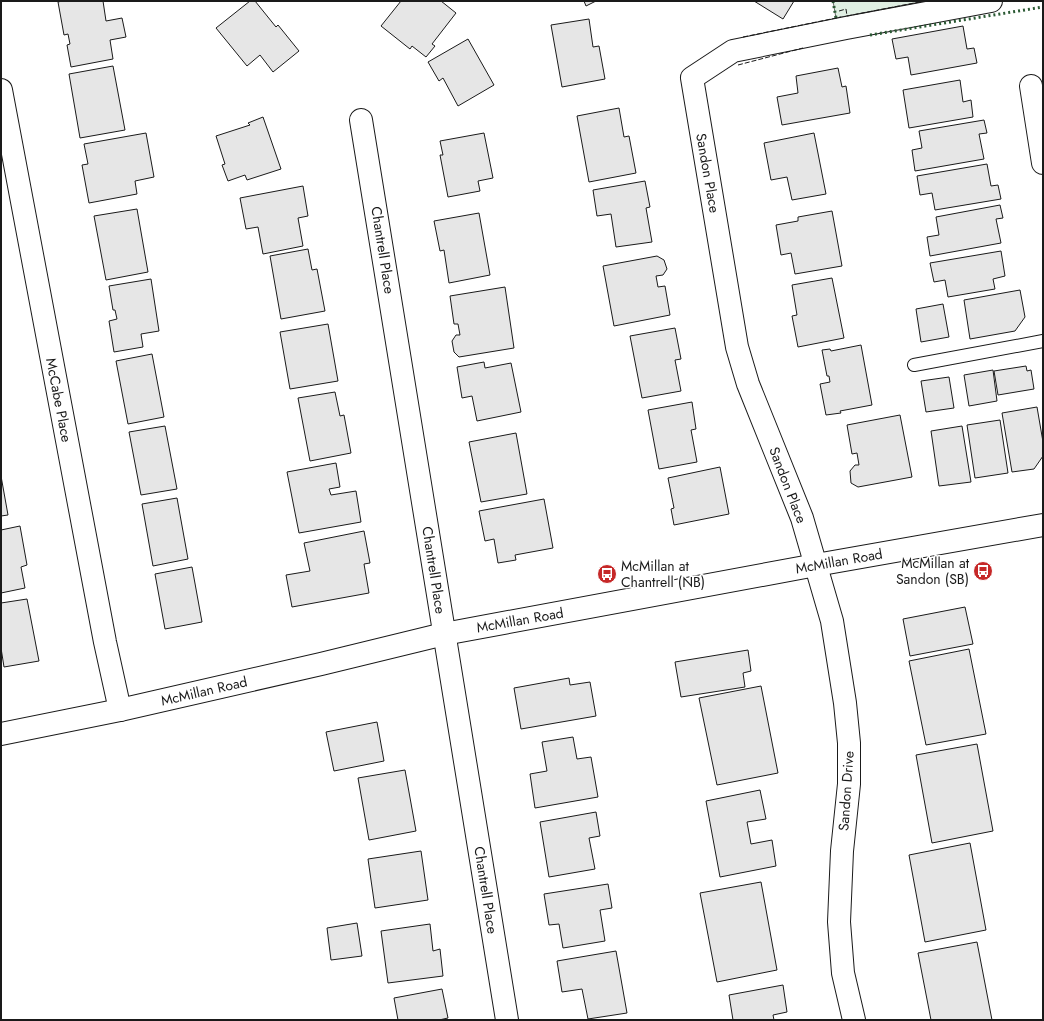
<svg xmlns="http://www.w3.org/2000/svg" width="1044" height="1021" font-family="Jost,sans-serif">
  <rect width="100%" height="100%" fill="#fff"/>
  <!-- green -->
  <path fill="#e0efe3" stroke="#6a6a6a" d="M833,1h92l-89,17z"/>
  <!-- building -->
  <g fill="#e6e6e6" stroke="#1a1a1a">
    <path d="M62,1h41l3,20 16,-3 4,19 -16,3 3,19 -42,8 -4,-22 3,-1 -2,-10 -4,1 -6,-33z"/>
    <path d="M250,1h5l21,26 2,-2 21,26 -26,21 -13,-17 -13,11 -31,-38z"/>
    <path d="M401,1h40l15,12 -24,31 3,2 -9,11 -14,-11 -2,3 -29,-23z"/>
    <path d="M584,1h12l-10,5z"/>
    <path d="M754,1h40l-11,18z"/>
    <path d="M589,19l4,28 6,-1 6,33 -43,8 -11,-62z"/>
    <path d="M963,26l4,23 7,-1 3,15 -66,12 -3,-18 -12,2 -4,-20z"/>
    <path d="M468,39l26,46 -36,21 -15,-28 -4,3 -11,-19z"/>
    <path d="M113,66l12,64 -45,8 -11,-64z"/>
    <path d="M838,68l4,19 4,-1 4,27 -68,12 -5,-28 21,-4 -2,-17z"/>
    <path d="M960,80l3,22 8,-2 2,17 -64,11 -6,-38z"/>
    <path d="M619,108l5,29 5,-1 7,37 -47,9 -12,-66z"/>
    <path d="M263,117l18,52 -34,11 -2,-5 -17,6 -6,-16 3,-1 -9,-28 34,-11 -2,-2z"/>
    <path d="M984,120l3,13 -8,1 5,25 -69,12 -3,-21 10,-2 -3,-17z"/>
    <path d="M146,133l8,44 -19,4 2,13 -48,9 -7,-38 6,-1 -4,-20z"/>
    <path d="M484,133l9,45 -15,3 2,10 -32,6 -8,-42h3l-3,-14z"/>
    <path d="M814,133l12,61 -34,6 -5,-23 -16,3 -7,-37z"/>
    <path d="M987,164l4,22 7,-1 3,14 -66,11 -3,-17 -12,2 -3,-19z"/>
    <path d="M645,181l5,26 -4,1 6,34 -36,5 -5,-33 -14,2 -4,-26z"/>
    <path d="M303,186l5,30 -10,2 5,28 -40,8 -5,-27 -12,2 -6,-31z"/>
    <path d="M1000,205l3,13 -7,1 5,24 -71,13 -3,-19 12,-2 -3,-18z"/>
    <path d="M137,209l11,63 -42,8 -12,-64z"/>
    <path d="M832,211l10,55 -47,8 -4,-21 -10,2 -5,-30 22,-4v-4z"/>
    <path d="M479,213l11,62 -41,8 -5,-33 -4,1 -6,-30z"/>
    <path d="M308,249l4,21 5,-1 8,42 -44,8 -11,-63z"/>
    <path d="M1001,251l4,25 -12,3 2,10 -47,8 -3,-17 -11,2 -4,-19z"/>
    <path d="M657,256l7,4 3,9 -4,6 -7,1 2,11 7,-1 5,29 -56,11 -11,-60z"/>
    <path d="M832,278l12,60 -46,9 -6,-31 5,-1 -5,-30z"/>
    <path d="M151,279l8,52 -18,3 2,13 -29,5 -5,-31 8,-2 -2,-9h-2l-4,-24z"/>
    <path d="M505,287l9,61 -55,9 -5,-5 -2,-11 4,-6h4l-2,-11h-4l-4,-28z"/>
    <path d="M1020,290l5,27 -10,14 -45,8 -6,-39z"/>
    <path d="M943,304l6,33 -28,5 -5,-33z"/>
    <path d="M328,324l10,57 -48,8 -10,-57z"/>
    <path d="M675,328l6,31 -6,1 6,31 -39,7 -12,-62z"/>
    <path d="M861,345l11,60 -32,6 1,2 -15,2 -6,-31 10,-2 -1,-6h-2l-5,-26 8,-1 1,2z"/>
    <path d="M152,354l12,63 -36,7 -12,-63z"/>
    <path d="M484,362l1,6 26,-5 10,49 -44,9 -5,-25 -10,2 -5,-31z"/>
    <path d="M1026,366l1,5 4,-1 3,19 -36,6 -4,-24z"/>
    <path d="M993,370l4,31 -28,5 -5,-31z"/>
    <path d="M949,377l5,31 -28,4 -5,-31z"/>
    <path d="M335,392l5,24 4,-1 7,38 -41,8 -12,-63z"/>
    <path d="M692,402l4,27 -5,1 6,32 -38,7 -11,-59z"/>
    <path d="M1037,407l6,35v14l-9,13 -22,3 -10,-59z"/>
    <path d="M900,415l12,62 -54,10 -7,-4 -1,-12 5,-6h4l-2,-12 -5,1 -5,-29z"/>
    <path d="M1000,420l8,53 -33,5 -8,-53z"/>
    <path d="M165,426l12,63 -36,6 -12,-63z"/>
    <path d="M962,426l9,56 -32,4 -8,-55z"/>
    <path d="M516,433l11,61 -46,8 -12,-60z"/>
    <path d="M336,463l4,24 -11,2 2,6 25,-4 5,31 -62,11 -12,-61z"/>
    <path d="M720,467l9,47 -55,11 -3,-16 3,-1 -6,-30z"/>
    <path d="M1,476l7,39 -7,1z"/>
    <path d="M177,498l11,61 -35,7 -11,-62z"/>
    <path d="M544,499l9,49 -38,7 1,5 -18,3 -4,-24 -9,2 -6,-30z"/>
    <path d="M20,526l7,39 -6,2 4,21 -24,5v-63z"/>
    <path d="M364,531l6,32 -6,1 5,29 -77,14 -6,-32 24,-4 -6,-28z"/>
    <path d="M192,567l10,55 -37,7 -10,-55z"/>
    <path d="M27,599l12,62 -35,6 -3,-19v-45z"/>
    <path d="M965,607l8,37 -63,12 -7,-37z"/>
    <path d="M969,649l17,85 -60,11 -17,-84z"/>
    <path d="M748,650l3,21 -8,2 2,14 -64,10 -6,-35z"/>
    <path d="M569,678l1,7 20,-3 6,34 -75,13 -7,-41z"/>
    <path d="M761,686l17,87 -61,12 -18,-87z"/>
    <path d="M377,722l7,39 -50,10 -8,-39z"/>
    <path d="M573,737l4,22 14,-2 7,40 -63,11 -5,-34 17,-3 -5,-29z"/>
    <path d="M977,744l16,87 -61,12 -16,-88z"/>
    <path d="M405,770l11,61 -47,9 -11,-62z"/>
    <path d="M760,790l6,29 -19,3 4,22 21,-4 4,26 -56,11 -14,-76z"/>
    <path d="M596,812l4,24 -11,2 6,31 -46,8 -9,-55z"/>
    <path d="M970,843l16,87 -61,12 -16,-87z"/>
    <path d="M421,851l7,49 -53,8 -7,-49z"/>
    <path d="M761,882l16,88 -60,12 -17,-89z"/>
    <path d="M608,884l4,24 -12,2 5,31 -42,7 -4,-24 -10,1 -5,-31z"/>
    <path d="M357,923l5,33 -31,4 -4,-32z"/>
    <path d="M430,924l3,27 7,-2 3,27 -55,7 -7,-52z"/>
    <path d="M977,942l15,78h-61l-13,-67z"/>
    <path d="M616,951l11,62 -39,6 -6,-30 -20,3 -5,-31z"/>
    <path d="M783,985l4,27 -14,3 1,5h-41l-4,-25z"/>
    <path d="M442,989l6,29 -9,2h-41l-4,-22z"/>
  </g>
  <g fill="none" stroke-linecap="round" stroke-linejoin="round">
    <defs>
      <path id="service" d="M914,365l129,-24"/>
      <g id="minor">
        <path d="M1031,86l12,77"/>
        <path d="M1,90l104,552 15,68"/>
        <path d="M361,120l146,900"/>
        <path d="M854,1020l-11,-47 -4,-51 3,-71 7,-67v-41l-4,-40 -13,-82 -30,-103 -54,-134 -11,-37 -45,-269 41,-27 113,-23 145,-27"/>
      </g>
      <path id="secondary" d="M1,734l119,-24 201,-46 123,-30 372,-69 227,-40"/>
    </defs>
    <!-- service casing -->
    <use href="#service" stroke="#1a1a1a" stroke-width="14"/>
    <!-- minor casing -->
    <use href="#minor" stroke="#1a1a1a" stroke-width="24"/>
    <!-- secondary casing -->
    <use href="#secondary" stroke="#1a1a1a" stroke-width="24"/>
    <!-- service -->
    <use href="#service" stroke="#fff" stroke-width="12"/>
    <!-- minor -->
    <use href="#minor" stroke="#fff" stroke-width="22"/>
    <!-- secondary -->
    <use href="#secondary" stroke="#fff" stroke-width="22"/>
    <!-- hedge -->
    <g stroke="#2b5a34" stroke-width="3" stroke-dasharray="2 3" stroke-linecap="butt">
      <path d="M833,1l3,17"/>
      <path d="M870,35l173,-28"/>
    </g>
    <!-- fence -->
    <g stroke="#1a1a1a" stroke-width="1" stroke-dasharray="5 2" stroke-linecap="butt">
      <path d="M839,11l7,-2 1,7 78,-15"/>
      <path d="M743,37l98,-20"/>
      <path d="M738,65l65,-17"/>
    </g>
  </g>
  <!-- icons -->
  <defs>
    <symbol id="bus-disc" viewBox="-11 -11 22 22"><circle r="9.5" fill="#c62828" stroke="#fff"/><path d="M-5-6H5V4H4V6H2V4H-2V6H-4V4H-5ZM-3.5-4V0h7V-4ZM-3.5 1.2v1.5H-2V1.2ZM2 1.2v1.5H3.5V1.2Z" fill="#fff"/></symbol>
  </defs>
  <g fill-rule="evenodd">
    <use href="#bus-disc" x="972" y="560" width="22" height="22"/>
    <use href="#bus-disc" x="596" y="563" width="22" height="22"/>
  </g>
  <g text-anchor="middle" stroke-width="3" stroke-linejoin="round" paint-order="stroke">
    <!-- street labels -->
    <g font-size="14" fill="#1a1a1a" stroke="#fff">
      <text transform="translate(708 173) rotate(80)" y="5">Sandon Place</text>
      <text transform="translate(383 250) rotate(81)" y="5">Chantrell Place</text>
      <text transform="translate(59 400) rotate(79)" y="5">McCabe Place</text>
      <text transform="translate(788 485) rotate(69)" y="5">Sandon Place</text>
      <text transform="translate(839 561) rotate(-10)" y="5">McMillan Road</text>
      <text transform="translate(434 570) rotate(81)" y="5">Chantrell Place</text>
      <text transform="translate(520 620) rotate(-10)" y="5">McMillan Road</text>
      <text transform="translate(204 691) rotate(-13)" y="5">McMillan Road</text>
      <text transform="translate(846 791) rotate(-86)" y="5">Sandon Drive</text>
      <text transform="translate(486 890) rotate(81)" y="5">Chantrell Place</text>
    </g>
    <!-- poi labels -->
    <g font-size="14" fill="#1a1a1a" stroke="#fff" text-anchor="end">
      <text x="969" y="568">McMillan at<tspan x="969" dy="16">Sandon (SB)</tspan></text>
      <text x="621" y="571" text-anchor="start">McMillan at<tspan x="621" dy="16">Chantrell (NB)</tspan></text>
    </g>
  </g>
  <!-- border -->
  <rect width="1044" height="1021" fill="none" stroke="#1a1a1a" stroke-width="4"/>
</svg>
